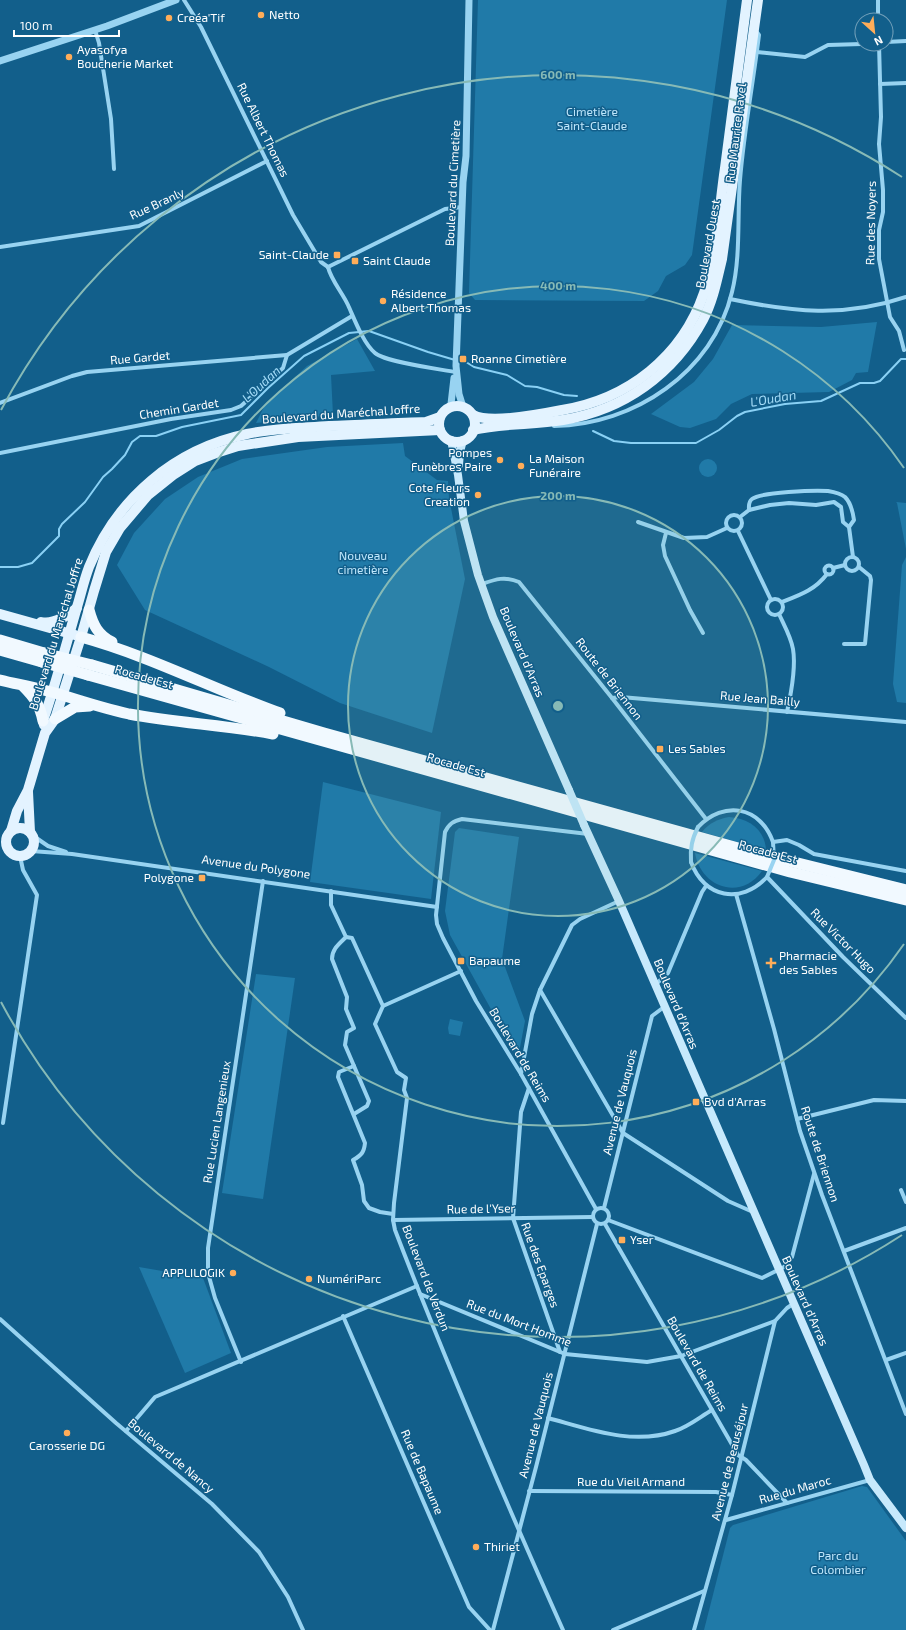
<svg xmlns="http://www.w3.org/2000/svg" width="906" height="1630" font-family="'Exo 2',sans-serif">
  <rect width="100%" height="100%" fill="#125f8b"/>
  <!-- green -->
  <g fill="#207aa8">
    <path d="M478,0h249l-35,255 -7,10 -19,11 -8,15 -14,10 -169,-1 -6,-7z"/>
    <path d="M877,322l-9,50 -12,1 -4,7 -23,12 -77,2 -21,10 -15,15 -26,9 -10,-1 -29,-13 43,-32 19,-23 19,-34 89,2z"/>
    <path d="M357,339l18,32 -44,4 2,40 -77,8 9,-18 42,-39z"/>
    <path d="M403,443l2,13 32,24 11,1 1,17 16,81 -33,154 -92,-30 -71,-36 -124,-57 -28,-45 17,-32 31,-34 33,-22 44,-18 85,-12z"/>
    <circle cx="708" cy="468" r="9"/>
    <path d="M896,502l10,1v46l-9,-46z"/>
    <path d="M906,557v146l-9,-1 -4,-18 9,-119z"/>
    <path d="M323,782l118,30 -10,87 -121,-17z"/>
    <path d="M729,817c20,1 36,13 37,33l-64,-18c7,-9 16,-13 27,-15z"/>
    <path d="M459,828l60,9 -17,122 23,62 -7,37 -68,-123 -5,-24 10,-79z"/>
    <path d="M695,853l67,18c-21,30 -61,17 -67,-18z"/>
    <path d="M256,974l39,4 -32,221 -41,-6z"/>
    <path d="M450,1019l13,3 -3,14 -11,-2 -1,-6z"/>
    <path d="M139,1267l64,11 28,75 -46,20z"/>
    <path d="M862,1486l5,1 39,54v89h-202l26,-102 3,-3z"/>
  </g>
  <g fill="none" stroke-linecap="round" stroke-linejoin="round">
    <!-- stream -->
    <g stroke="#8ad1f5" stroke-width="2">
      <path d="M459,360l7,2 8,5 33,8 18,11 12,1 27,8 13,1"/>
      <path d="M593,431l21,10 17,2h65l23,-13 18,-14 8,-4 40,-8 36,-3 39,-18h14l6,-2 21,-22h5"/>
      <path d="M0,567h18l14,-4 27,-27v-7l3,-5 23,-22 18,-25 9,-8 13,-14 7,-13 8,-6h16l26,-9 59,-12 27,-27 36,-32 45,-23 20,-2 59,21 27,8"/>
    </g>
    <!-- minor -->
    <g stroke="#98d3f1" stroke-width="4">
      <path d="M184,0l17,27 92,188 28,47 7,5"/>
      <path d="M878,20v-20"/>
      <path d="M95,30l4,13 12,76 3,50"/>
      <path d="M886,42l20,-1"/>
      <path d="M879,44l2,73 -2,27 4,46v22l-4,18v29l11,58 9,14 5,19"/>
      <path d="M757,52l48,5 23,-12 34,-1"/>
      <path d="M880,84l26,-1"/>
      <path d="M0,247l139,-21 128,-65"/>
      <path d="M328,267c3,13 14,25 20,38 6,13 15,38 27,48 10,9 64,16 80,19"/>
      <path d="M328,267l117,-58 17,-2"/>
      <path d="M730,299c62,13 114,19 176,-2"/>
      <path d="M0,403l72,-27 15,-4 200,-17"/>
      <path d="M554,426c80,-1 159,-54 178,-134 9,-36 5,-75 8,-112 4,-49 13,-96 19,-145l-3,-4"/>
      <path d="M0,453l171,-34 60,-9 10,-4 42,-38 4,-13 65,-39"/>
      <path d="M749,510c0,-4 -1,-8 3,-11 9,-7 63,-9 76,-8 6,1 12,2 17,6 5,5 8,16 9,23l-5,7"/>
      <circle cx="734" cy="523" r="8"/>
      <path d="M740,517l9,-7 21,-5 19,-2 27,2 18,-3 7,5 2,15 6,5 4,30"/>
      <path d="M638,522l46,16 23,-1 20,-9"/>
      <path d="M738,531l33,69"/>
      <path d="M666,533l-3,12 2,11 25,54 13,23"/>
      <circle cx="852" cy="564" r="7"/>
      <circle cx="829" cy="570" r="4.5"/>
      <path d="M833,568l12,-3"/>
      <path d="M482,584c14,-5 23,-8 37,-2l93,116 94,121"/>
      <circle cx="775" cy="607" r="8"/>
      <path d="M782,602c18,-7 33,-12 45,-28"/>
      <path d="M779,614c5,11 12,23 14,35 3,18 -2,45 -6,63"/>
      <path d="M844,644h21l6,-64 -1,-4 -11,-9"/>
      <path d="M612,698l9,-1 285,25"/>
      <path d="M698,827c26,-27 62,-21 75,15l14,-2 12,5 15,9 92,17"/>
      <path d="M588,834l-126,-15c-9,2 -13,5 -17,13l-9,83 1,9 6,14 33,63 45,73 75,135"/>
      <path d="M32,835l16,11 18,6"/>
      <path d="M31,851l41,3 365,53"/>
      <path d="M691,862c13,36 50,43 76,15l76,80 63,61"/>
      <path d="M331,891v14l15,32c-7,7 -14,12 -14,22l15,38 -1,12 8,19 -7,4 -2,13 9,21 -15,6 -1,5 27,66c-1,9 -3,12 -12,17l9,25 2,16 5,7 11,4 13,2"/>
      <path d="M736,894l38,135 26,102 22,64 84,219"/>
      <path d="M346,937l6,1 31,68"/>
      <path d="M461,971l-78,35 -8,18 22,48 9,6 -2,12 3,8 -13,105 -1,17 2,10c52,135 109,268 168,400"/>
      <path d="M655,985l13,-12 34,-81 4,-6"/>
      <path d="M540,990l83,143 105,68 25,11"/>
      <path d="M354,1066l15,35 -2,5 -13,8"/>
      <path d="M521,1074l11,-60 8,-24 32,-65 8,-6 39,-18"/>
      <path d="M529,1088l-8,24 -8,106 47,134"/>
      <path d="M797,1119l77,-19 32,1"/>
      <path d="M3,1123l34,-228 -14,-25 -3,-14"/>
      <path d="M901,1190l5,12"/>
      <circle cx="601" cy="1216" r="8"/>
      <path d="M604,1208l48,-192 12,-9"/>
      <path d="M393,1220l199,-3"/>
      <path d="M608,1220l154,58 22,-11 8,-10 22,-83"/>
      <path d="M605,1224l133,231 8,5 41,43"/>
      <path d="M844,1251l62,-23"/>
      <path d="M420,1294l145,60 82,8 34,-6 94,-35"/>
      <path d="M343,1316l126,291 21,23"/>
      <path d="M0,1319l116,104 96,81 47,48 29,45 15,33"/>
      <path d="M886,1360l20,-7"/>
      <path d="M241,1362l-26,-64 -7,-25v-25l55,-367"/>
      <path d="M548,1418c41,11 85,28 127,13 13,-4 25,-14 37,-21"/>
      <path d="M126,1431l29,-34 262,-111"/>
      <path d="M529,1491l187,1 16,3"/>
      <path d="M726,1520l144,-40"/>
      <path d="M493,1630l43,-163 61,-243"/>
      <path d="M613,1630l91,-39"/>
      <path d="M694,1630l38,-135 43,-174 12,-13 6,-4"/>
    </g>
    <!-- tertiary -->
    <g stroke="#98d3f1" stroke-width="7">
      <path d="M0,61l107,-35 69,-26"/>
      <path d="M463,407l-4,-13 -3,-28 7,-184 3,-26 3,-156"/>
      <path d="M448,408l3,-4 3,-26"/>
    </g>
    <!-- secondary -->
    <g stroke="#c7e9fc" stroke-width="8">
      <path d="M451,440l7,35 6,46 14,54 15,42 76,173"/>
      <path d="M459,465l1,-13 3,-12"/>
      <path d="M584,825l35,76 245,564 6,15 36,48"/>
    </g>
    <!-- primary -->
    <g stroke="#e3f3ff" stroke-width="10">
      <circle cx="457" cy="424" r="18"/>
      <path d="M473,415c17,9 69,-1 89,-5 66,-11 120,-53 142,-117 13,-38 15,-85 21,-125 7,-56 15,-112 22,-168"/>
      <path d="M473,430c30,-7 61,-5 90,-10 61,-10 111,-46 140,-100 10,-19 14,-40 19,-61l36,-259"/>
      <path d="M0,614l75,21"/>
      <path d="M41,622c13,3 26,-6 36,-14"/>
      <path d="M44,725l-1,-4c13,-38 23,-76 34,-114 4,-13 7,-27 12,-40 28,-69 86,-118 158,-133 27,-6 55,-6 82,-8 32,-1 64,-3 97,-4l14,-5"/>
      <path d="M28,792l2,40"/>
      <circle cx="20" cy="842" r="14"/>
      <path d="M11,831l6,-20 11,-21 17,-57 10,-14 26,-82 13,-46 12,-39 14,-24 28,-33 25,-20 22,-14 21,-8 22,-7 60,-9 142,-7"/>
    </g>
    <!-- trunk -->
    <g stroke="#f1f9ff" stroke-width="11">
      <path d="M89,610c4,15 9,25 23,32"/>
      <path d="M81,637c69,19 132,52 199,76"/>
      <path d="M0,640l44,13"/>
      <path d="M0,650l42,12"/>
      <path d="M92,665l232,68 425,118 157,39"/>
      <path d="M88,675l702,197 116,28"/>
      <path d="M0,680c21,5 42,9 62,15 22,7 44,14 67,19 48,9 97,11 144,20"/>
      <path d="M23,686c11,11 17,19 20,35"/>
      <path d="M55,719l20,-12 15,-1"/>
    </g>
    <!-- minor-bridge -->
    <g stroke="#98d3f1" stroke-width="4">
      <path d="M691,862c-1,-14 1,-23 7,-35"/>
      <path d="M767,877l7,-17 -1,-18"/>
    </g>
    <!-- secondary-bridge -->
    <path stroke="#c7e9fc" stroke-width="8" d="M569,790l15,35"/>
    <!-- trunk-bridge -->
    <g stroke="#f1f9ff" stroke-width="11">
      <path d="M44,653l48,12"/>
      <path d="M42,662l46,13"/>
    </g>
  </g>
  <!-- distance rings -->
  <circle cx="558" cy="706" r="210" fill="#87bab6" fill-opacity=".12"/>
  <g fill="none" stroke="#87bab6" stroke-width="2">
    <circle cx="558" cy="706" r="210"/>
    <path d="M904 944A420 420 0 1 1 904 468"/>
    <path d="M902 1235A631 631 0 0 1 1 1002M1 410A631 631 0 0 1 902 177"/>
  </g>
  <!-- markers -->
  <g fill="#ffad59" stroke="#125f8b" stroke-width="1.5">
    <circle cx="261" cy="15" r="4"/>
    <circle cx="169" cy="18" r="4"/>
    <circle cx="69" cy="57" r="4"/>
    <rect x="333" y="251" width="8" height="8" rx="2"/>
    <rect x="351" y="257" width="8" height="8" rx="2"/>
    <circle cx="383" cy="301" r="4"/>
    <rect x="459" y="355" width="8" height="8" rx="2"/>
    <circle cx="500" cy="460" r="4"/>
    <circle cx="521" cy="466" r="4"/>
    <circle cx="478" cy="495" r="4"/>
    <rect x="656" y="745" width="8" height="8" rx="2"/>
    <rect x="198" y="874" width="8" height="8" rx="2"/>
    <rect x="457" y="957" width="8" height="8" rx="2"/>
    <path d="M769 957h4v4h4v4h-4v4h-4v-4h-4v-4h4z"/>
    <rect x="692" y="1098" width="8" height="8" rx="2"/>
    <rect x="618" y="1236" width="8" height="8" rx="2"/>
    <circle cx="233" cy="1273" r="4"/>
    <circle cx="309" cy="1279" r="4"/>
    <circle cx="67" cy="1433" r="4"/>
    <circle cx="476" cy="1547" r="4"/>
  </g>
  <g text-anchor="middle" stroke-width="3" stroke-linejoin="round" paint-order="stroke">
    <!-- poi labels -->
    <g font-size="12" fill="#fff" stroke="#125f8b" text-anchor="start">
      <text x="269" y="19">Netto</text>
      <text x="177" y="22">Creéa'Tif</text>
      <text x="77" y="54">Ayasofya<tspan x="77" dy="14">Boucherie Market</tspan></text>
      <text x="329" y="259" text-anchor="end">Saint-Claude</text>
      <text x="363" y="265">Saint Claude</text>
      <text x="391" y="298">Résidence<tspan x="391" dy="14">Albert Thomas</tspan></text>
      <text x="471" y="363">Roanne Cimetière</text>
      <text x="492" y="457" text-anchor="end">Pompes<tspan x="492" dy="14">Funèbres Paire</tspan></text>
      <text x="529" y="463">La Maison<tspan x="529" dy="14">Funéraire</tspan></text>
      <text x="470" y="492" text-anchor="end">Cote Fleurs<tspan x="470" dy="14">Creation</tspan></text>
      <text x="668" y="753">Les Sables</text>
      <text x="194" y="882" text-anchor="end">Polygone</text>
      <text x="779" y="960">Pharmacie<tspan x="779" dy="14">des Sables</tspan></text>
      <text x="469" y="965">Bapaume</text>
      <text x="704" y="1106">Bvd d'Arras</text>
      <text x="630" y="1244">Yser</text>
      <text x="225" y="1277" text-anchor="end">APPLILOGIK</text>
      <text x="317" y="1283">NumériParc</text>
      <text x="67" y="1450" text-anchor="middle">Carosserie DG</text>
      <text x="484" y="1551">Thiriet</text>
    </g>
    <!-- park labels -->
    <g font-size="12" fill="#bfe7fc" stroke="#125f8b">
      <text x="592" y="116">Cimetière<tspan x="592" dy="14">Saint-Claude</tspan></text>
      <text x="363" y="560">Nouveau<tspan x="363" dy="14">cimetière</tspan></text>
      <text x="838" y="1560">Parc du<tspan x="838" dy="14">Colombier</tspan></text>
    </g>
    <!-- street labels -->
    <g font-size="12" fill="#fff" stroke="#125f8b">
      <text transform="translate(263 130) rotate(64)" y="4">Rue Albert Thomas</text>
      <text transform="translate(736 133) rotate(-83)" y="4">Rue Maurice Ravel</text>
      <text transform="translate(453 183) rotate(-87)" y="4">Boulevard du Cimetière</text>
      <text transform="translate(157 204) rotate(-25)" y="4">Rue Branly</text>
      <text transform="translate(871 223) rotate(-89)" y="4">Rue des Noyers</text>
      <text transform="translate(708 244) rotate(-80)" y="4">Boulevard Ouest</text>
      <text transform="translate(140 358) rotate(-5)" y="4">Rue Gardet</text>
      <text transform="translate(179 409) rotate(-9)" y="4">Chemin Gardet</text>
      <text transform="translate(341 414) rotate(-4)" y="4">Boulevard du Maréchal Joffre</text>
      <text transform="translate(56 634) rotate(-73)" y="4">Boulevard du Maréchal Joffre</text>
      <text transform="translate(522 652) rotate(67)" y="4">Boulevard d'Arras</text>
      <text transform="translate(144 677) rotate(16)" y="4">Rocade Est</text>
      <text transform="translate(609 679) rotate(52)" y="4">Route de Briennon</text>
      <text transform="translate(760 699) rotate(5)" y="4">Rue Jean Bailly</text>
      <text transform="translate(456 765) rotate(16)" y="4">Rocade Est</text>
      <text transform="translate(768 852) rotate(15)" y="4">Rocade Est</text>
      <text transform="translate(256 867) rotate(8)" y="4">Avenue du Polygone</text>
      <text transform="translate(843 941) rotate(45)" y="4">Rue Victor Hugo</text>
      <text transform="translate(676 1004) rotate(67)" y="4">Boulevard d'Arras</text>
      <text transform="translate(520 1055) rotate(59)" y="4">Boulevard de Reims</text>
      <text transform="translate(620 1102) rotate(-76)" y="4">Avenue de Vauquois</text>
      <text transform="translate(217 1122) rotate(-81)" y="4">Rue Lucien Langenieux</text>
      <text transform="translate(820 1154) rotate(72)" y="4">Route de Briennon</text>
      <text transform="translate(481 1209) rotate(-1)" y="4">Rue de l'Yser</text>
      <text transform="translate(540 1265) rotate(70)" y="4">Rue des Eparges</text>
      <text transform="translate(426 1278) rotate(69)" y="4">Boulevard de Verdun</text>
      <text transform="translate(805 1301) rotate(66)" y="4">Boulevard d'Arras</text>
      <text transform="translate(519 1323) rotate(21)" y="4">Rue du Mort Homme</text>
      <text transform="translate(697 1364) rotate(60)" y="4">Boulevard de Reims</text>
      <text transform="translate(536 1425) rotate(-76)" y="4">Avenue de Vauquois</text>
      <text transform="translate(171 1456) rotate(40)" y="4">Boulevard de Nancy</text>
      <text transform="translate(730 1462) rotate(-76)" y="4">Avenue de Beauséjour</text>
      <text transform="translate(422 1472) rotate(67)" y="4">Rue de Bapaume</text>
      <text x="631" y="1486">Rue du Vieil Armand</text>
      <text transform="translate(795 1490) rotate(-16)" y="4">Rue du Maroc</text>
    </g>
    <!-- water labels -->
    <g font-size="13" font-style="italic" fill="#a4dcf8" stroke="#125f8b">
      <text transform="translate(261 384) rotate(-43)" y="5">L'Oudan</text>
      <text transform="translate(773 398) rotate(-10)" y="5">L'Oudan</text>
    </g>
  </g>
  <circle cx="558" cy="706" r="6" fill="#87bab6" stroke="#125f8b" stroke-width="2"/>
  <g font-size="12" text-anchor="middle" font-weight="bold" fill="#87bab6" stroke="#125f8b" stroke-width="3" stroke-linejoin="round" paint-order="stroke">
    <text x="558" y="79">600 m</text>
    <text x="558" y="290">400 m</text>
    <text x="558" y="500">200 m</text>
  </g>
  <!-- north arrow -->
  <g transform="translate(874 32) rotate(153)"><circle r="19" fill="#125f8b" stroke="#719fb9"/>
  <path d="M0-3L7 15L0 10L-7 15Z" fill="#ffad59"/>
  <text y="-6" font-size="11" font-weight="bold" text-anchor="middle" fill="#ffffff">N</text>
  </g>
  <!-- scale -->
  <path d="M14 30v6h105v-6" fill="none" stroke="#ffffff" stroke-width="2"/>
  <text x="20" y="30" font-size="12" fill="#ffffff" stroke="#125f8b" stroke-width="3" paint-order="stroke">100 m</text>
</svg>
